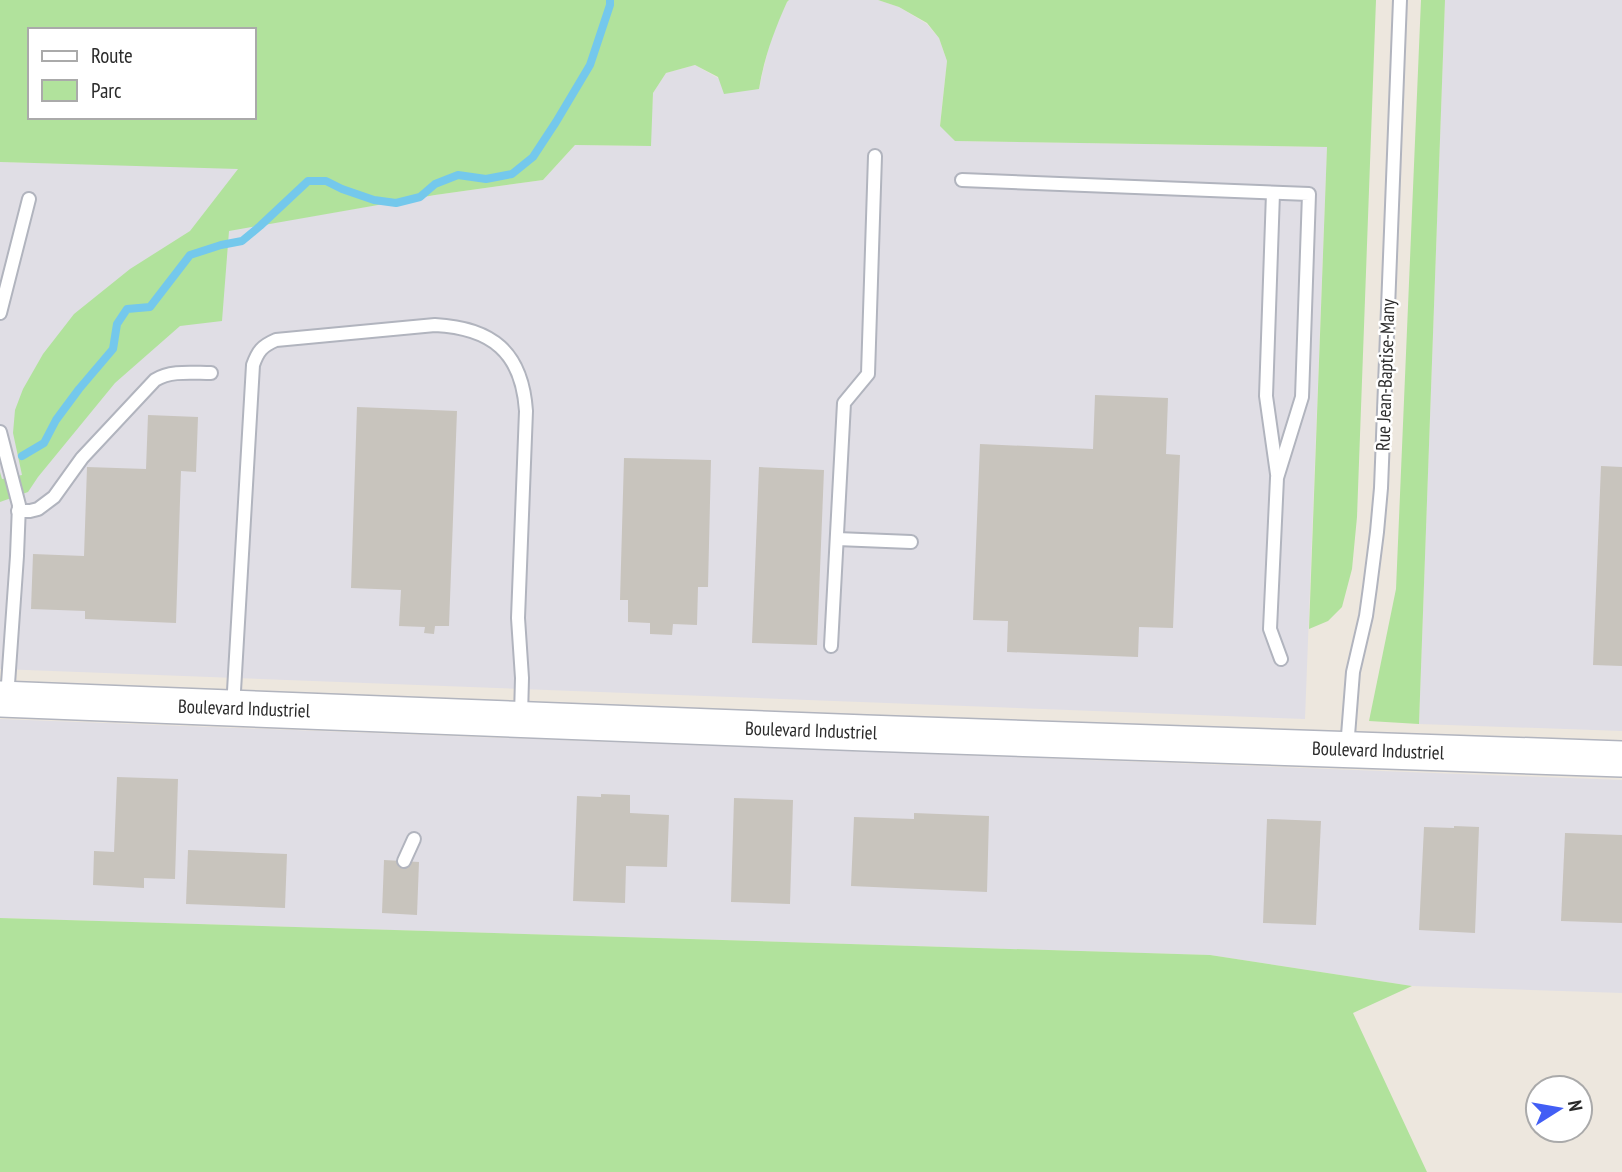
<svg xmlns="http://www.w3.org/2000/svg" width="1622" height="1172" font-family="'PT Sans Narrow',sans-serif">
  <rect width="100%" height="100%" fill="#ede7de"/>
  <!-- industrial -->
  <g fill="#e0dee5">
    <path d="M789,0h89l21,7 28,17 12,14 8,23 -7,64 15,16 372,6 -22,572 -1305,-50v-507l239,6 -9,62 205,-35 108,-15 32,-35 75,1 3,-53 13,-20 29,-8 23,13 41,11 4,-19 9,-35 15,-33z"/>
    <path d="M1445,0h177v731l-203,-7z"/>
    <path d="M0,719l1622,61v213l-210,-7 -202,-31 -1210,-37z"/>
  </g>
  <!-- green -->
  <g fill="#b1e29c" fill-rule="evenodd">
    <path d="M0,0h789l-2,2c-13,29 -23,56 -28,87l-35,5 -6,-17 -23,-12 -29,8 -13,20 -2,53 -76,-1 -32,35 -108,15 -206,36 -7,90 -42,5 -65,57 -77,94 -10,15 -28,10v-30l2,7 20,-4 -9,-42 2,-23 8,-21 20,-35 31,-40 56,-45 60,-38 48,-62 -238,-7zM30,30h224v87h-224z"/>
    <path d="M878,0h498l-19,517 -5,52 -10,38 -14,14 -19,8 18,-482 -372,-6 -15,-15 7,-65 -8,-23 -12,-15 -28,-16z"/>
    <path d="M1421,0h24l-26,724 -50,-3 27,-132z"/>
    <path d="M0,918l1210,37 202,31 -59,27 74,159h-1427z"/>
  </g>
  <g fill="none" stroke-linecap="round" stroke-linejoin="round">
    <!-- stream -->
    <path stroke="#74c8ec" stroke-width="8" d="M22,456l22,-13 12,-23 23,-31 34,-40 4,-25 10,-15 23,-2 40,-52 31,-10 21,-4 18,-15 48,-45h18l16,8 32,11 22,3 24,-6 15,-13 23,-9 28,4 26,-5 21,-17 23,-35 34,-57 20,-60v-5"/>
  </g>
  <!-- building -->
  <g fill="#c8c4bd">
    <path d="M1095,395l73,3 -2,56 14,1 -7,173 -34,-1 -1,30 -131,-5 1,-31 -35,-1 7,-176 113,5z"/>
    <path d="M357,407l100,4 -8,215h-14l-1,8 -10,-1 1,-6 -26,-1 2,-36 -50,-2z"/>
    <path d="M148,415l50,2 -2,55 -15,-1 -5,152 -91,-4v-8l-54,-2 2,-55 51,2 3,-89 59,2z"/>
    <path d="M624,458l87,2 -3,127h-10l-1,38 -24,-1 -1,11 -22,-1v-11l-22,-1v-22h-8z"/>
    <path d="M1601,466l21,1v199l-29,-1z"/>
    <path d="M759,467l65,3 -7,175 -65,-2z"/>
    <path d="M117,777l61,2 -3,100 -31,-1v10l-51,-3 1,-34 20,1z"/>
    <path d="M601,794l29,1v18l39,2 -2,52 -41,-1 -1,37 -52,-2 4,-105 24,1z"/>
    <path d="M734,798l59,2 -3,104 -59,-2z"/>
    <path d="M914,813l75,3 -2,76 -136,-6 3,-69 60,2z"/>
    <path d="M1267,819l54,2 -5,104 -53,-2z"/>
    <path d="M1454,826l25,1 -4,106 -56,-3 5,-103 30,1z"/>
    <path d="M1565,833l57,2v88l-61,-2z"/>
    <path d="M188,850l99,4 -2,54 -99,-4z"/>
    <path d="M384,860l35,2 -2,53 -35,-2z"/>
  </g>
  <g fill="none" stroke-linecap="round" stroke-linejoin="round">
    <defs>
      <g id="lane">
        <path d="M962,180l347,14 -7,203 -25,81 -7,151 11,30"/>
        <path d="M1273,193l-7,203 11,78"/>
        <path d="M0,313l29,-114"/>
        <path d="M0,432l19,73 -2,51 -10,142"/>
        <path d="M18,511h12l8,-2 16,-12 28,-39 73,-78c16,-10 37,-7 56,-7"/>
        <path d="M837,539l74,3"/>
        <path d="M831,646l13,-243 24,-29 7,-218"/>
        <path d="M233,708l20,-343c5,-14 9,-19 23,-25l159,-15c57,3 87,27 91,86l-8,207 4,60 -1,38"/>
        <path d="M1347,748l6,-76 13,-56 4,-29 7,-55 4,-44 19,-488"/>
        <path d="M404,861l10,-22"/>
      </g>
      <path id="secondary" d="M0,699l866,34 756,26"/>
    </defs>
    <!-- lane casing -->
    <use href="#lane" stroke="#b1b4be" stroke-width="16"/>
    <!-- secondary casing -->
    <use href="#secondary" stroke="#b1b4be" stroke-width="38"/>
    <!-- lane -->
    <use href="#lane" stroke="#fff" stroke-width="12"/>
    <!-- secondary -->
    <use href="#secondary" stroke="#fff" stroke-width="35"/>
  </g>
  <g text-anchor="middle" stroke-width="5" stroke-linejoin="round" paint-order="stroke">
    <!-- street labels -->
    <g font-size="19" fill="#2b2b2b" stroke="#fff">
      <text transform="translate(1385 375) rotate(-88)" y="7">Rue Jean-Baptise-Many</text>
      <text transform="translate(244 708) rotate(2)" y="7">Boulevard Industriel</text>
      <text transform="translate(811 730) rotate(2)" y="7">Boulevard Industriel</text>
      <text transform="translate(1378 750) rotate(2)" y="7">Boulevard Industriel</text>
    </g>
  </g>
  <!-- legend -->
  <rect x="28" y="28" width="228" height="91" fill="#ffffff" stroke="#aaaaaa" stroke-width="2"/>
  <rect x="42" y="51" width="35" height="10" fill="#ffffff" stroke="#aaaaaa" stroke-width="2"/>
  <text x="91" y="63" font-size="21" fill="#2b2b2b">Route</text>
  <rect x="42" y="80" width="35" height="21" fill="#b1e29c" stroke="#aaaaaa" stroke-width="2"/>
  <text x="91" y="98" font-size="21" fill="#2b2b2b">Parc</text>
  <!-- north arrow -->
  <g transform="translate(1559 1109) rotate(79)"><circle r="33" fill="#ffffff" stroke="#aaaaaa" stroke-width="2"/>
  <path d="M0-5L12 26L0 18L-12 26Z" fill="#425ef5"/>
  <text y="-10" font-size="19" font-weight="bold" text-anchor="middle" fill="#2b2b2b">N</text>
  </g>
</svg>
